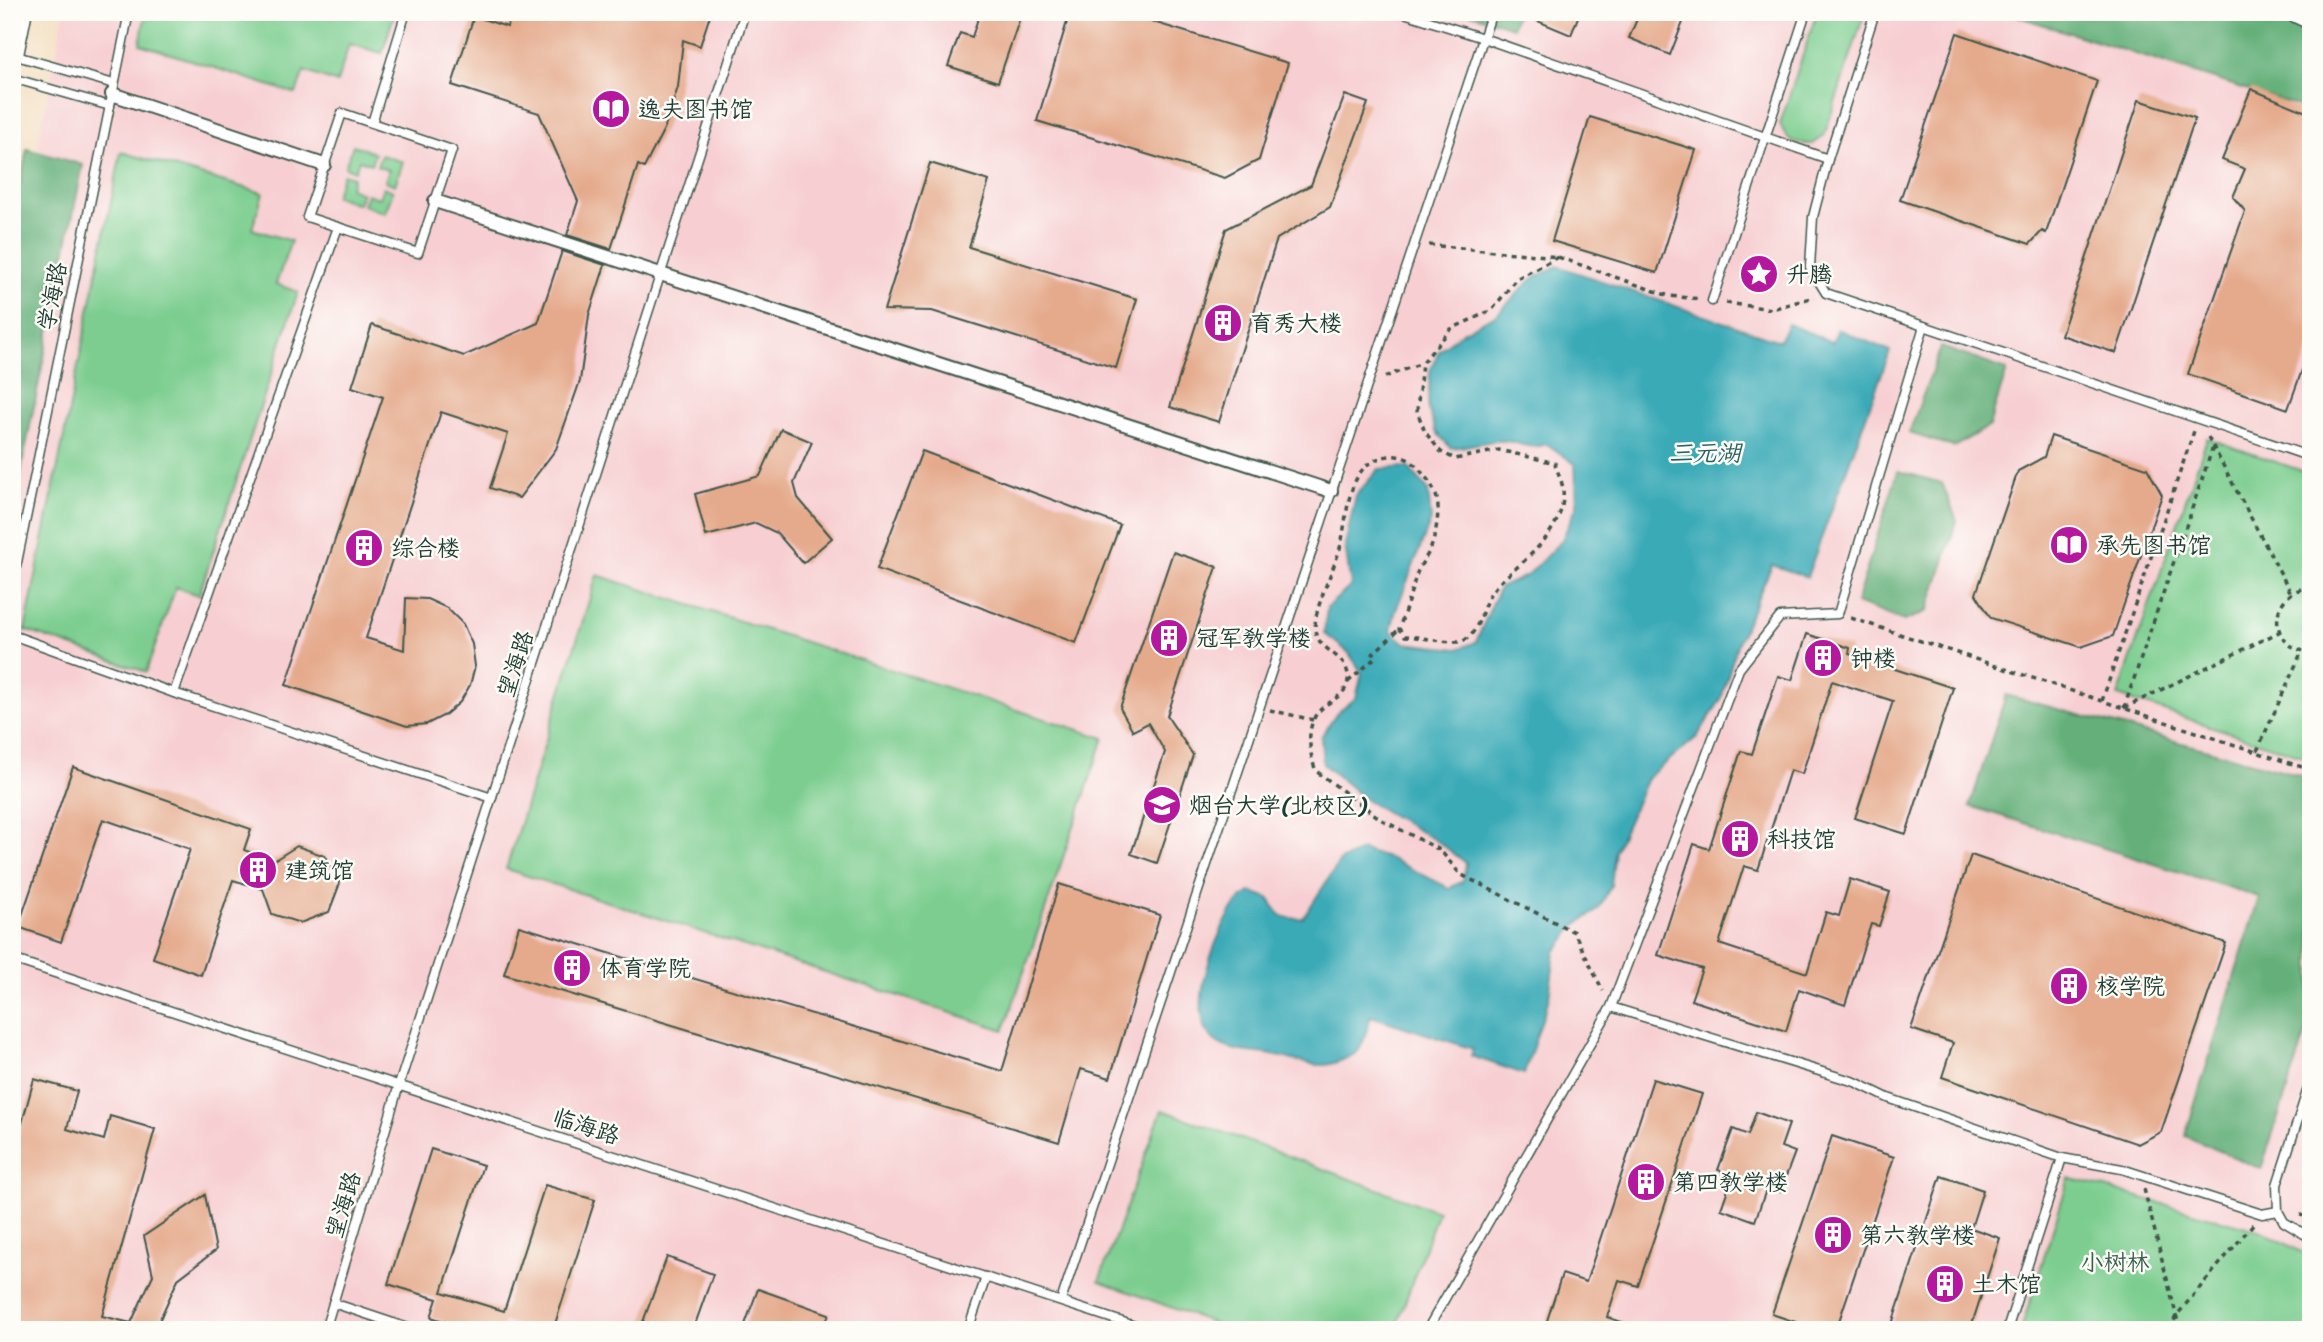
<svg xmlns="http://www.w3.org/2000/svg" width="2323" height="1342" font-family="Sriracha,'LXGW WenKai TC',sans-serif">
  <rect width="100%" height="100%" fill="#fdfcf7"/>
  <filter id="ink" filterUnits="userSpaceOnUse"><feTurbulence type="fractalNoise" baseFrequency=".0143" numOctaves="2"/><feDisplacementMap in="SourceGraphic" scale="14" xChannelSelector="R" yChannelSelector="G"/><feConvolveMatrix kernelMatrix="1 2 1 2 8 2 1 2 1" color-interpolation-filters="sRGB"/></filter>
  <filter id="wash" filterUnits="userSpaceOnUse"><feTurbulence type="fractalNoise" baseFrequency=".00686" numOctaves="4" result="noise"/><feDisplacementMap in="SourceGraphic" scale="28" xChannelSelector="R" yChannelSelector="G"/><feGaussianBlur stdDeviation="1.57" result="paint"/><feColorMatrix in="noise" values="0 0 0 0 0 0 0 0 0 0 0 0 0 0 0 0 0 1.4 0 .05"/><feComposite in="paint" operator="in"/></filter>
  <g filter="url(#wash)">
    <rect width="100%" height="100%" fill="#f4e0c4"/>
    <!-- built -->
    <path fill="#f7cfd2" d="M64,12h2247v1318h-2299v-1050z"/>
    <!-- green -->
    <g fill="#7ccd8f" stroke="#4e8562" stroke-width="2">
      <path d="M146,12h249l-13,41 -33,-9 -12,39 -33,-12 -8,23 -156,-50z"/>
      <path d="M1817,12h48l-41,124 -11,8c-18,0 -26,-2 -33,-20z"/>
      <path d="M353,145l22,8 -4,11 -12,-4 -4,11 -10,-4z"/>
      <path d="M121,152l142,41 -11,36 39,12 -15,43 22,8 -99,303 -23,-8 -30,85 -121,-42z"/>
      <path d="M381,155l22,7 -8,23 -10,-4 4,-11 -12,-4z"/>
      <path d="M343,174l10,3 -3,11 12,5 -4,11 -23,-8z"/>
      <path d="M383,187l10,4 -8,22 -22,-8 4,-11 12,4z"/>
      <path d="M2207,438l104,36v285l-193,-63z"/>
      <path d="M597,575l507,163 -100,292 -498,-161z"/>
      <path d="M1162,1110l276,101 -43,119h-163l-133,-49z"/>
      <path d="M2069,1178l193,53 49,26v73h-290z"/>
    </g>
    <!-- forest -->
    <g fill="#65b07a" stroke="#427657" stroke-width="2">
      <path d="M1466,12h51l-5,15z"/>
      <path d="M2004,12h307v98z"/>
      <path d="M27,149l56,16 -71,350v-290z"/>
      <path d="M1941,347l66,23 -18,56 -35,21 -45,-14z"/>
      <path d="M1898,471l44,12 15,38 -29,90 -24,10 -48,-18z"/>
      <path d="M2006,695l305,83v240l-50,151 -76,-33 74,-239 -289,-91z"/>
    </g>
    <!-- water -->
    <path fill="#3aaab7" stroke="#2c7476" stroke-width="2" d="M1557,266l222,75 9,-17 44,18 6,-13 52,22 -83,226 -35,-12 -34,77 -17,57 -24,38 -50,41 -32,73 -4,35 -13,24 -22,15 -21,27 -6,46 -25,76 -53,-18 2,-7 -102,-33c-4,10 -6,27 -13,35 -8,7 -24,13 -34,14 -18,1 -31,-6 -47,-9 -20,-5 -45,-2 -62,-15 -32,-26 1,-108 20,-135 4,-6 10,-10 16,-14l18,6c9,18 14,22 34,20l37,-57 22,-11 29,9 58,29 14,-7 3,-18 -26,-20 -73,-42 -44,-37 -2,-27 16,-24 19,-15 6,-25 -14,-21 -24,-19 3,-26 24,-21 -6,-41 11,-50 23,-26 29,-2 20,23 3,30 -36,93 -4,18 14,12 53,6 18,-7 23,-54 29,-13 34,-35 15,-35 -2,-41 -28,-20c-22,8 -31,-6 -50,-3 -16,1 -30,6 -46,7l-15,-16 -8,-24 2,-37 9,-20 23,-19 34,-17 36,-36z"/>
    <g id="blocks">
      <!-- building -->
      <g fill="#e5aa8c">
        <path d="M512,12h199l-11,34 -17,-6 -5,47 -13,40 -21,41 -6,-3 -27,84 -44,-14 11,-34 -39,-88 -87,-28 22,-69 33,11z"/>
        <path d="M980,12h42l-24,70 -50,-16 12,-33 12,4z"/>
        <path d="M1070,12h50l168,51 -29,97 -34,18 -188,-57z"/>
        <path d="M1516,12h64l-9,23z"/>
        <path d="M1640,12h47l-17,43 -41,-17z"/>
        <path d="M1957,33l140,48 -51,152 -4,-2 -12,13 -130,-44z"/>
        <path d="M2251,89l60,25v231l-23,64 -100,-35 57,-163 -12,-14 12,-28 -23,-9z"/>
        <path d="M1345,95l23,8 -38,104 -53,32 -58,183 -49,-15 56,-178 85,-44z"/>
        <path d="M2139,100l56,18 -79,235 -55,-18z"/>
        <path d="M1590,117l106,33 -39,123 -105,-32z"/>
        <path d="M930,163l59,18 -20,66 168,52 -21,69 -184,-57 -48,-1z"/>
        <path d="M562,251l43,14 -16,50 -9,66 -24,68 -37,49 -29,-10 18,-54 -67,-22 -75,226 38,12 2,-52 21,1 20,9 16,16 9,20 3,22 -5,19 -10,17 -15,13 -18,9 -20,2 -121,-41 97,-288 -31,-10 20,-62 92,31 74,-33z"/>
        <path d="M781,429l31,13 -18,41 4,15 34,40 -29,25 -26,-30 -21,-10 -50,13 -11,-42 65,-18z"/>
        <path d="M2051,436l96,32 15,27 -49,141 -32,11 -90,-29 -15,-24 42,-123 26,-14z"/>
        <path d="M922,451l198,74 -44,118 -199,-74z"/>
        <path d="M1173,552l44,15 -50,149 26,39 -36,108 -26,-9 34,-102 -17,-29 -15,8 -13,-23z"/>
        <path d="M1807,634l43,14 -1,6 104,34 -47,146 -51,-16 38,-117 -61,-20 -30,93 -12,-4 -32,100 -14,-4 -25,78 88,29 19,-61 13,4 11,-37 40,13 -11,34 -8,-2 -26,81 -46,-16 -13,42 -95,-31 11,-31 -44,-14 36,-111 15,5 32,-98 11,3 26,-78 14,4z"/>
        <path d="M73,767l178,62 -7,21 29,11 24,-15 28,10 15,27 -11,29 -29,11 -28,-9 -9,-25 -30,-9 -32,95 -48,-17 37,-109 -87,-30 -42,123 -43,-15z"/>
        <path d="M1971,855l255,88 -65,189 -23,12 -196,-67 11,-34 -42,-14z"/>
        <path d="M1059,884l101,31 -50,163 -29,-9 -22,73 -555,-168 15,-48 483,145z"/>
        <path d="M34,1079l43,12 -10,38 37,11 6,-24 45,13 -53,187 29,7 22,-48 -9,-39 61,-41 11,55 -38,29 -23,51h-143v-182l3,1z"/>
        <path d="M1653,1079l49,15 -64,192 -19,-6 -12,37 29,10 -1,3h-91l18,-56 24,8z"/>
        <path d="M1756,1112l33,12 -8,23 14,5 -15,40 -13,-5 -12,34 -34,-12 12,-34 -15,-5 15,-41 15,6z"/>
        <path d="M1832,1136l62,21 -58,173h-17l-47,-16z"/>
        <path d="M431,1149l52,16 -41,127 62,19 41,-126 50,15 -42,130h-23l-26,-8 -2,8h-32l-39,-13 6,-18 -49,-15z"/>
        <path d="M1941,1176l42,14 -12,38 29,10 -30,92h-80z"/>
        <path d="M667,1257l46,17 -20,56h-53z"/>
        <path d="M758,1289l71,25 -6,16h-80z"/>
      </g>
    </g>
  </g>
  <g filter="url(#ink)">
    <use href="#blocks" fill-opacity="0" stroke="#3f554a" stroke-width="2"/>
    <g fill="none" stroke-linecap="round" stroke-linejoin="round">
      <defs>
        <g id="service">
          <path d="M1401,12l82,26 345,121"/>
          <path d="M1875,12l-47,147 -15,58 -3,50 16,26 485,164"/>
          <path d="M2282,12l29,14"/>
          <path d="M13,55l101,29"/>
          <path d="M12,78l98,28"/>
          <path d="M342,113l110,37 -34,103 -111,-36z"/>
          <path d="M372,123l34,-111"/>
          <path d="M1712,301l94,-289"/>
          <path d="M1924,326l-86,288 -58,3 -41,52 -128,338 244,75 33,16 174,60 60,11 140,45 16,-3"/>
          <path d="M12,587l117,-575"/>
          <path d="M12,635l162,58 318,105"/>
          <path d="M174,693l164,-466"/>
          <path d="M12,959l1135,371"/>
          <path d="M2311,1079l-34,106 1,26 6,11 27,16"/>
          <path d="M1061,1301l431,-1289"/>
          <path d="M333,1303l81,27"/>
          <path d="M325,1330l74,-245 346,-1073"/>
          <path d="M968,1330l18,-53"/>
          <path d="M1427,1330l184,-323"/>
          <path d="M2007,1330l55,-172"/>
        </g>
        <g id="pedestrian">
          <path d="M112,94l212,71"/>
          <path d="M435,201l896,290"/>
        </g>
        <path id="secondary" d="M12,52l8,-40"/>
      </defs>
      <!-- service casing -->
      <use href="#service" stroke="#3f554a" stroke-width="11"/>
      <!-- pedestrian casing -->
      <use href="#pedestrian" stroke="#3f554a" stroke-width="16"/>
      <!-- secondary casing -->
      <use href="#secondary" stroke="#3f554a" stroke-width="26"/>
      <!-- path -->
      <g stroke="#3f554a" stroke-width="3.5" stroke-dasharray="5 5" stroke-linecap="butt">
        <path d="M1429,245l129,12 111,39 32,3"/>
        <path d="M1558,257l-42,22 -24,31 -41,19 -29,34 -5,48 8,21 16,20 14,7 44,-9 56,13c2,8 7,18 8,26 3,33 -25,60 -48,80 -9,8 -20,16 -26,27 -8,14 -10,37 -26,45 -11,4 -45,-5 -58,-5l-6,-7c6,-18 12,-37 18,-56 3,-8 9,-15 13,-23 5,-12 8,-29 8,-42 0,-17 -10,-29 -21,-41 -7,-9 -18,-12 -28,-11 -45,6 -40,60 -49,92 -6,22 -26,59 -25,81 1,21 31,25 33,46 2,20 -17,24 -28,35 -15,14 -11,44 -4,61l66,49 58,30 20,24 114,58 29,59"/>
        <path d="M1726,303l46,6 42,-12"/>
        <path d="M1385,377l37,-14"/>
        <path d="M2208,437l83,156"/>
        <path d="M2311,587c-44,4 -45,62 0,65"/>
        <path d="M1851,618l460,152"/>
        <path d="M1348,682l28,-25 -3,-3 26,-25"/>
        <path d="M2102,701l92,-270"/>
        <path d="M2124,708l89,-261"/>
        <path d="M2124,708l155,-76"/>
        <path d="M1270,710l43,10"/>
        <path d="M2257,751l45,-100"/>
        <path d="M2144,1189l36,141"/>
        <path d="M2300,1215l11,2"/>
        <path d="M2170,1330l6,-14 78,-93"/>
      </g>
      <!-- service -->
      <use href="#service" stroke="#fff" stroke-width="8"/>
      <!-- pedestrian -->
      <use href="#pedestrian" stroke="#fff" stroke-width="12"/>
      <!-- secondary -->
      <use href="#secondary" stroke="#fff" stroke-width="23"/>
    </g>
  </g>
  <!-- icons -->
  <defs>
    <symbol id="library-disc" viewBox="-11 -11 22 22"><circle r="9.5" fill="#b5179e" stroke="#fdfcf7"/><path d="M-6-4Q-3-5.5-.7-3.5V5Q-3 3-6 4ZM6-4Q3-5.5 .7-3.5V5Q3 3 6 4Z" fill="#fff"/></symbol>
    <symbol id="sight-disc" viewBox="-11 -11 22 22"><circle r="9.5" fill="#b5179e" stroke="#fdfcf7"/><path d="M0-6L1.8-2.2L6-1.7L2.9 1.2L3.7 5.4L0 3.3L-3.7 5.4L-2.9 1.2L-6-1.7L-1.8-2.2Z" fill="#fff"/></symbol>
    <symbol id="building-disc" viewBox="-11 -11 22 22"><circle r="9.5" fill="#b5179e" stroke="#fdfcf7"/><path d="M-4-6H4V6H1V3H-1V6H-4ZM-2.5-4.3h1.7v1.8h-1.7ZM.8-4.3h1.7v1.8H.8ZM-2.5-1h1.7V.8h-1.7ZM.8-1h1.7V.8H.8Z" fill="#fff"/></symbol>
    <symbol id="university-disc" viewBox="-11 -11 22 22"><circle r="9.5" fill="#b5179e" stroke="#fdfcf7"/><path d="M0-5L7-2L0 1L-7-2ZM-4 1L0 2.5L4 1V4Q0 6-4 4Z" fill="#fff"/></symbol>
  </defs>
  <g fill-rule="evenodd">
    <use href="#library-disc" x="589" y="87" width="44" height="44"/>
    <use href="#sight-disc" x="1737" y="252" width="44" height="44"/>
    <use href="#building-disc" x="1201" y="301" width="44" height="44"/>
    <use href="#library-disc" x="2047" y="523" width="44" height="44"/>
    <use href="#building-disc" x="342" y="526" width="44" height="44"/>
    <use href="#building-disc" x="1147" y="616" width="44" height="44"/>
    <use href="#building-disc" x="1801" y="636" width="44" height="44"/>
    <use href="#university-disc" x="1140" y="783" width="44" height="44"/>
    <use href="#building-disc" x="1718" y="817" width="44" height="44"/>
    <use href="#building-disc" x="236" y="848" width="44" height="44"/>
    <use href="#building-disc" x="550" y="946" width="44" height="44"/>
    <use href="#building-disc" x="2047" y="964" width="44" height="44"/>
    <use href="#building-disc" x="1624" y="1160" width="44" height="44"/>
    <use href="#building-disc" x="1811" y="1213" width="44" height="44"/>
    <use href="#building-disc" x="1923" y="1262" width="44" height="44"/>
  </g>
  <g text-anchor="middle" stroke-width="5" stroke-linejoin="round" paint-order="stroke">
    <!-- poi labels -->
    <g font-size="23" fill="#1f3d34" stroke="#fdfcf7" text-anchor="start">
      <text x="638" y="117">逸夫图书馆</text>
      <text x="1786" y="282">升腾</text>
      <text x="1250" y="331">育秀大楼</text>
      <text x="2096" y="553">承先图书馆</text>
      <text x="391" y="556">综合楼</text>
      <text x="1196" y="646">冠军教学楼</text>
      <text x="1850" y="666">钟楼</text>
      <text x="1189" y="813">烟台大学(北校区)</text>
      <text x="1767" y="847">科技馆</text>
      <text x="285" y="878">建筑馆</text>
      <text x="599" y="976">体育学院</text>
      <text x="2096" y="994">核学院</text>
      <text x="1673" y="1190">第四教学楼</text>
      <text x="1860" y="1243">第六教学楼</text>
      <text x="1972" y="1292">土木馆</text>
    </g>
    <!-- street labels -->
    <g font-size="23" fill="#1f3d34" stroke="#fdfcf7">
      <text transform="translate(52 296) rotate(-79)" y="8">学海路</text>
      <text transform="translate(515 664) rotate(-72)" y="8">望海路</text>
      <text transform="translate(586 1126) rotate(18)" y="8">临海路</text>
      <text transform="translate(343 1205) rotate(-73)" y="8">望海路</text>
    </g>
    <!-- park labels -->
    <g font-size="23" fill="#36614b" stroke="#fdfcf7">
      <text x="2115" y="1270">小树林</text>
    </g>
    <!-- water labels -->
    <g font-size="24" font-style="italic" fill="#286362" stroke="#fdfcf7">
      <text x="1705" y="461">三元湖</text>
    </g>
  </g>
  <!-- margin -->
  <rect width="2323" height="1342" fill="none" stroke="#fdfcf7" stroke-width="42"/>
</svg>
